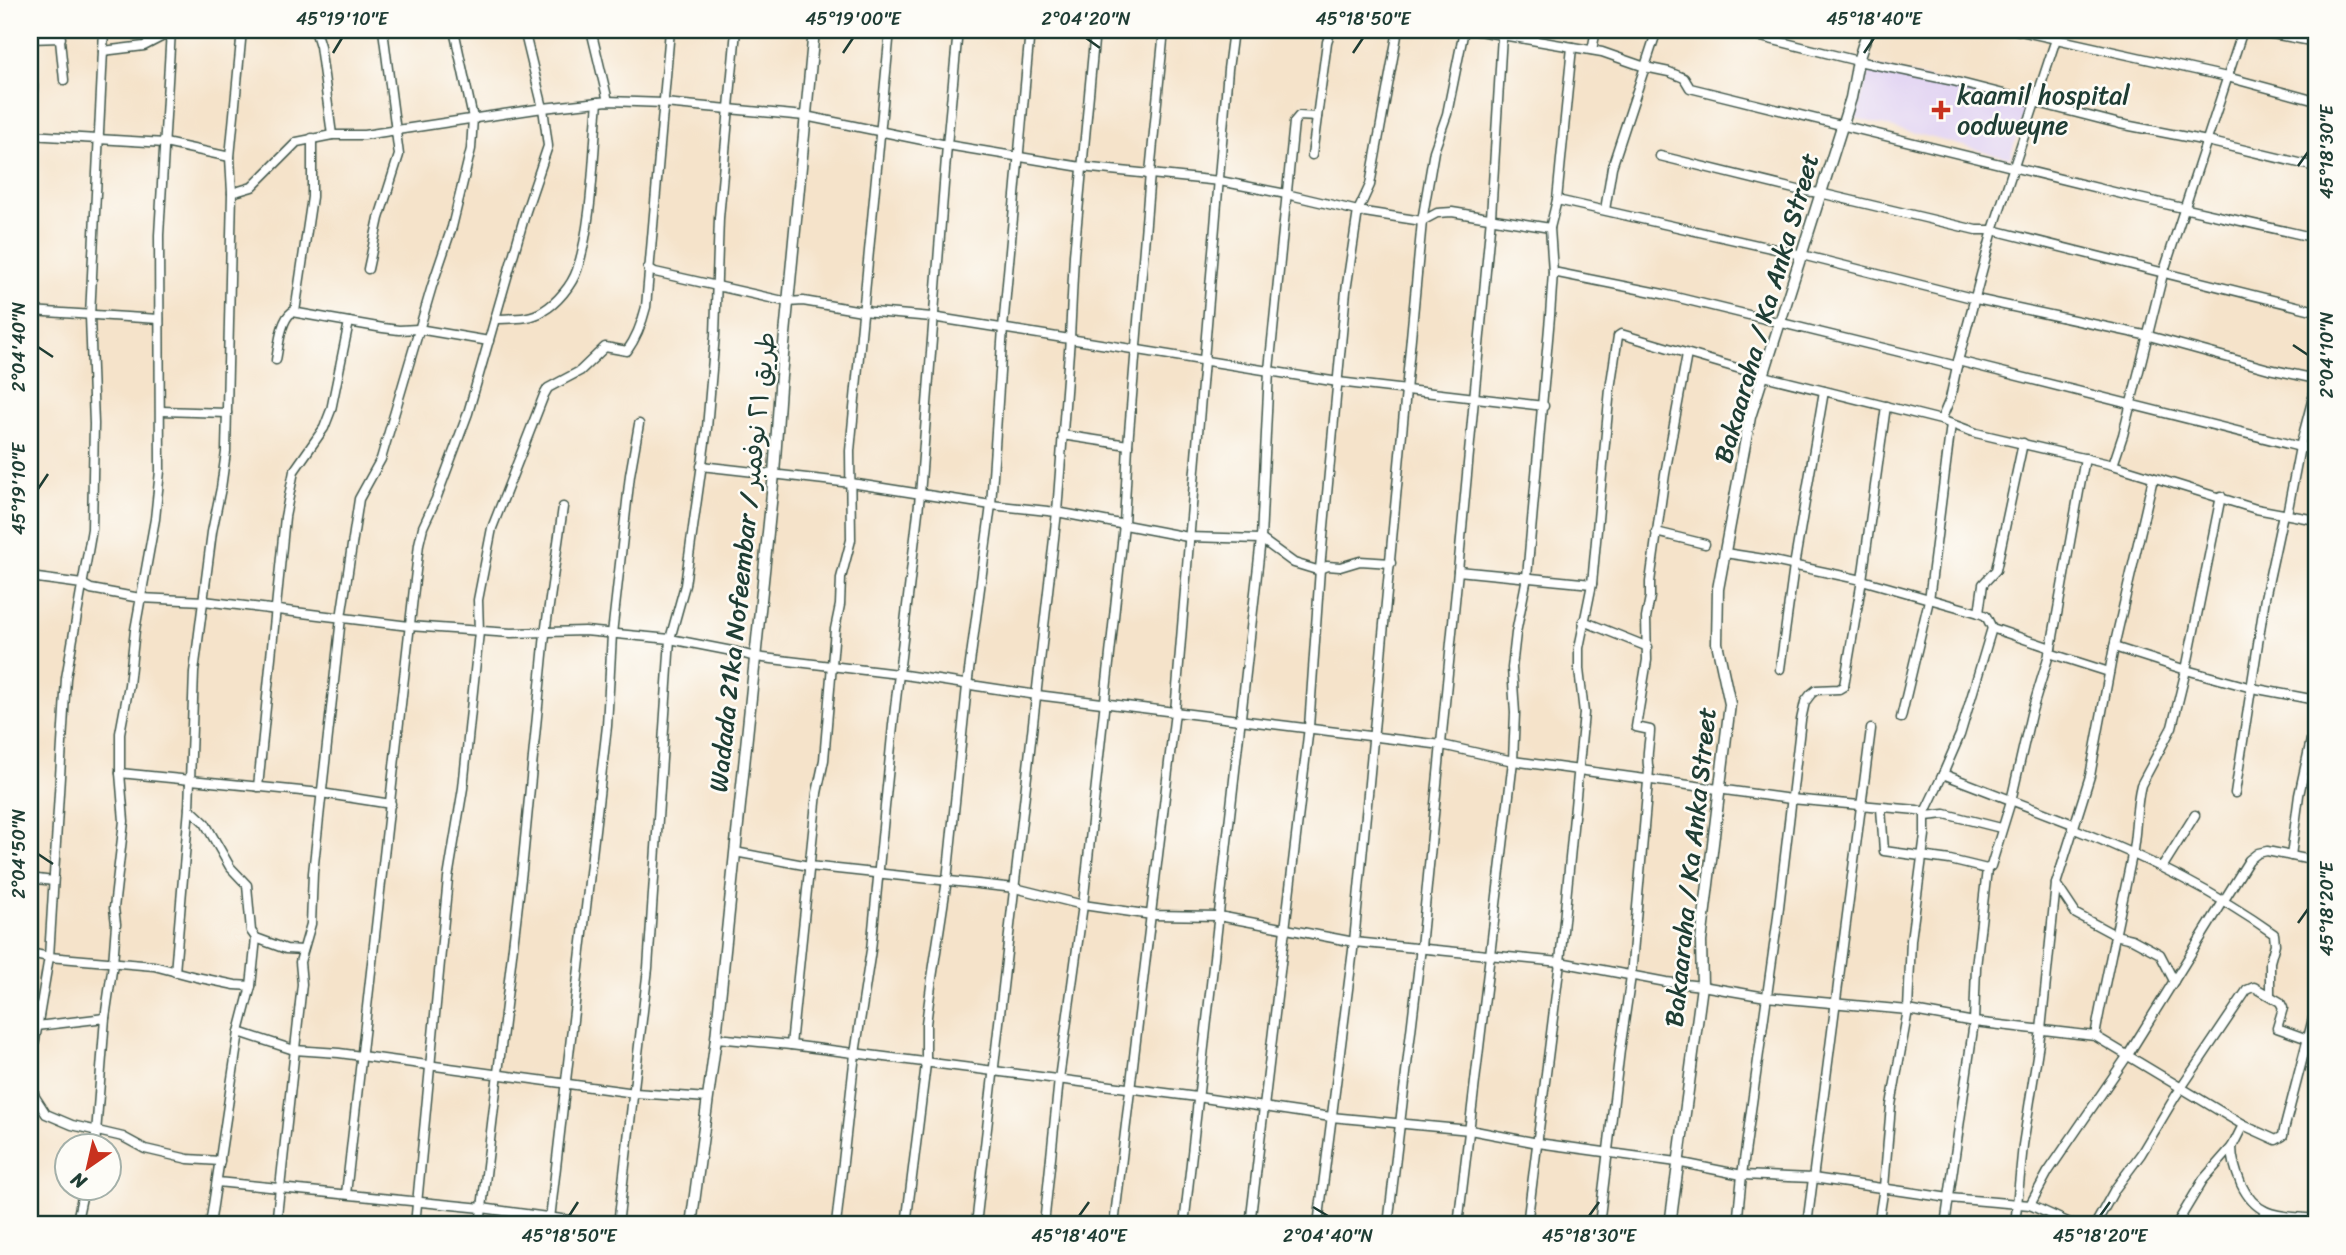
<svg xmlns="http://www.w3.org/2000/svg" width="2346" height="1255" font-family="Sriracha,'Playpen Sans Arabic',sans-serif">
  <rect width="100%" height="100%" fill="#fdfcf7"/>
  <filter id="ink" filterUnits="userSpaceOnUse"><feTurbulence type="fractalNoise" baseFrequency=".0143" numOctaves="2"/><feDisplacementMap in="SourceGraphic" scale="14" xChannelSelector="R" yChannelSelector="G"/><feConvolveMatrix kernelMatrix="1 2 1 2 8 2 1 2 1" color-interpolation-filters="sRGB"/></filter>
  <filter id="wash" filterUnits="userSpaceOnUse"><feTurbulence type="fractalNoise" baseFrequency=".00686" numOctaves="4" result="noise"/><feDisplacementMap in="SourceGraphic" scale="28" xChannelSelector="R" yChannelSelector="G"/><feGaussianBlur stdDeviation="1.57" result="paint"/><feColorMatrix in="noise" values="0 0 0 0 0 0 0 0 0 0 0 0 0 0 0 0 0 1.4 0 .05"/><feComposite in="paint" operator="in"/></filter>
  <g filter="url(#wash)">
    <rect width="100%" height="100%" fill="#f5e3ca"/>
    <!-- built -->
    <path fill="#e2d4f3" d="M1871,65l156,38 -17,55 -155,-40z"/>
  </g>
  <g filter="url(#ink)">
    <g fill="none" stroke-linecap="round" stroke-linejoin="round">
      <defs>
        <g id="minor">
          <path d="M59,30l5,50"/>
          <path d="M171,30l-12,205 1,236 -5,48 -20,111 -6,55 -9,48v40l201,20 70,11"/>
          <path d="M315,30l5,16 12,89h32l179,-27 65,-7 56,2 141,13 142,29 -27,350 -27,230 -22,225 -16,104 -19,171"/>
          <path d="M591,30l17,71"/>
          <path d="M736,30l-17,188 -4,117 -8,93 -22,157 -15,54 67,13 18,5 143,17 139,21 405,50 71,16 278,38 126,11 8,2 18,-38 130,50"/>
          <path d="M958,30l-11,115 134,22 139,14 66,13 72,17 -12,80 -26,278 -11,158 -59,498"/>
          <path d="M1733,30l125,31 91,19 171,44 87,17 109,26"/>
          <path d="M2016,30l211,47 89,24"/>
          <path d="M2251,30l65,12"/>
          <path d="M1502,35l100,17 43,15 24,5 15,6 6,10 444,109 182,41"/>
          <path d="M30,39l31,-1"/>
          <path d="M1592,50l4,-20"/>
          <path d="M103,51l41,-5 27,-14"/>
          <path d="M30,85l3,1 -3,56"/>
          <path d="M30,135l135,8 65,14"/>
          <path d="M1312,155l15,-113 4,-12"/>
          <path d="M1660,156l138,34 22,3 156,37h17l323,81"/>
          <path d="M232,193l20,-6 45,-45 35,-7"/>
          <path d="M1557,200l245,55 174,44 173,37 120,33 47,10"/>
          <path d="M1605,210l7,-43 45,-137"/>
          <path d="M1422,221l12,-70 13,-37 17,-84"/>
          <path d="M1422,221l15,-8 15,-1 98,16"/>
          <path d="M648,268l7,4 133,30 15,-1 59,10 70,6 406,65 206,24"/>
          <path d="M368,269l11,-51 20,-63 -16,-125"/>
          <path d="M1553,272l110,22 294,72 1,-5 358,90"/>
          <path d="M30,311l129,8"/>
          <path d="M295,312l17,-115v-59"/>
          <path d="M495,319c16,-1 35,1 48,-8 14,-8 29,-26 34,-41 16,-47 16,-118 21,-168"/>
          <path d="M276,360c3,-14 4,-39 16,-48l91,16 16,2 19,-1 71,12"/>
          <path d="M1958,361l35,-131 66,-200"/>
          <path d="M161,411l66,2"/>
          <path d="M1941,420l9,-21 7,-33"/>
          <path d="M1062,435l66,10"/>
          <path d="M2113,465l10,-30 40,-161 80,-244"/>
          <path d="M701,466l150,17 140,22 66,7 131,25 73,2 33,24 23,7 10,-4 13,1 20,-6 31,2"/>
          <path d="M2221,496l-35,174 66,18 64,12"/>
          <path d="M2287,514l13,-67 16,-61"/>
          <path d="M1656,532l49,12"/>
          <path d="M1725,553l39,6 98,21 117,33 7,3 6,12 59,20"/>
          <path d="M1458,571l134,13"/>
          <path d="M30,577l52,7 9,5 49,9 64,3 205,25 102,7 74,-2 85,8 -22,329 -30,257"/>
          <path d="M1979,613l4,-29 13,-14 27,-127"/>
          <path d="M1583,621l65,26"/>
          <path d="M2049,653l60,19"/>
          <path d="M1780,669l14,-103 30,-175"/>
          <path d="M1901,718l28,-118 22,-176"/>
          <path d="M1943,774l17,-39 32,-107"/>
          <path d="M258,787l27,-270 9,-46 30,-43 7,-18 18,-88"/>
          <path d="M2235,793l30,-195 18,-84"/>
          <path d="M189,808l16,15 25,44 17,18 4,46 5,7 30,11 17,1"/>
          <path d="M1881,808l3,43 66,9 37,9"/>
          <path d="M1926,816l19,-2 56,14"/>
          <path d="M2072,828c71,28 139,61 202,106l1,10 -5,18v33"/>
          <path d="M735,852l74,14 206,22 68,17 69,10 67,1 135,26 206,20 106,20 36,4 64,11 142,13 66,12 121,14 148,89 33,15 7,-4 1,-6 32,-123"/>
          <path d="M2291,856l8,-61 17,-78"/>
          <path d="M2163,866l32,-51"/>
          <path d="M30,878l23,3"/>
          <path d="M2056,884l20,30 39,21 17,4 28,15 14,27"/>
          <path d="M30,953l19,4 105,9 42,11 39,8 16,1 -12,46 -29,193"/>
          <path d="M175,972l14,-164 5,-136 18,-140 9,-44 5,-36 6,-259 -2,-36 12,-127"/>
          <path d="M251,986l5,-48"/>
          <path d="M35,1030l2,-4 68,-8"/>
          <path d="M239,1032l55,18 45,3 296,40 73,5"/>
          <path d="M2095,1036c11,-61 25,-121 37,-181 5,-23 3,-47 9,-70l31,-58 14,-57 -72,-23"/>
          <path d="M716,1038l75,7 406,52 134,20 139,13 68,13 139,19 65,13 71,3 136,20 81,7 44,20"/>
          <path d="M791,1045l26,-252 7,-33 11,-131 5,-24 1,-27 10,-38 -1,-89 40,-421"/>
          <path d="M30,1070l19,-113 17,-279 26,-149 2,-105 -4,-108 14,-286"/>
          <path d="M30,1079l5,18 11,17 26,11 51,12 22,12 43,10 32,2"/>
          <path d="M95,1146l10,-128 8,-54 3,-40 -2,-16 10,-87 -4,-48"/>
          <path d="M2232,1147c0,14 4,25 9,37 17,36 41,31 75,35"/>
          <path d="M217,1182l265,26 124,17"/>
          <path d="M346,1194l73,-650 4,-17 13,-28 32,-86 58,-202 22,-65 -5,-38 -19,-78"/>
          <path d="M2030,1205l18,-33 80,-117 121,-195 9,-7 9,-2 49,10"/>
          <path d="M550,1219l57,-493 5,-92 18,-159 9,-51"/>
          <path d="M76,1225l8,-37"/>
          <path d="M276,1225l26,-241 -2,-22 11,-38 2,-51 8,-74 20,-181 18,-119 22,-40 51,-173 20,-59 19,-78 2,-31 -19,-88"/>
          <path d="M415,1225l33,-347 15,-90 16,-156 -1,-32 14,-72 52,-133 4,-7 32,-17 25,-24 22,4c10,-14 15,-28 19,-44l24,-277"/>
          <path d="M480,1225l42,-355 23,-236 18,-127"/>
          <path d="M906,1225l20,-161v-40l6,-46 15,-98 20,-194 24,-181 12,-177 27,-298"/>
          <path d="M976,1225l81,-713 13,-174 4,-83 21,-225"/>
          <path d="M1044,1225l15,-146 24,-174 41,-381 4,-79 22,-272 14,-143"/>
          <path d="M1114,1225l61,-513 53,-643 5,-39"/>
          <path d="M1184,1225l77,-686 8,-169 25,-248 5,-6 18,1"/>
          <path d="M1318,1225l36,-283 68,-721 -64,-10 12,-26 28,-155"/>
          <path d="M1388,1225l33,-278 37,-376 33,-354 11,-182 -29,-5"/>
          <path d="M1458,1225l55,-464 2,-48 -3,-45 4,-35 11,-56 23,-261 3,-44 -3,-44 7,-28 15,-153"/>
          <path d="M1527,1225l33,-263 24,-249 -5,-44v-21l13,-64 18,-195 8,-53 3,-2 143,42 177,44 35,13 137,32 143,44 60,11"/>
          <path d="M1599,1225l21,-175 11,-74 18,-206c-4,-12 1,-27 1,-40l-14,-3 11,-67 -1,-42 4,-21v-15l15,-108 22,-120"/>
          <path d="M1737,1225l5,-50 35,-251 24,-204 4,-18 6,-8 5,-4 23,-1 5,-3 18,-106 24,-174"/>
          <path d="M1807,1225c21,-165 43,-330 64,-496"/>
          <path d="M1878,1225l6,-38 7,-82 17,-95 3,-70 14,-105v-23"/>
          <path d="M1945,1225l29,-203 2,-55 11,-98 4,-3 20,-65 20,-87 20,-66 34,-190"/>
          <path d="M2015,1225l8,-80 18,-115 15,-146 34,-108 24,-129 39,-169"/>
          <path d="M2095,1225l20,-36 26,-35 34,-57 72,-107 7,-3 26,15 3,6 -6,20 39,14"/>
          <path d="M2176,1225l27,-45 29,-33 11,-22"/>
          <path d="M2261,1225l4,-14"/>
        </g>
        <g id="tertiary">
          <path d="M691,1225l25,-187 58,-564 6,-87 34,-357"/>
          <path d="M1670,1225l32,-239 -1,-44 29,-238 -13,-61 1,-54 32,-172 101,-319 7,-37 10,-31"/>
        </g>
      </defs>
      <!-- minor casing -->
      <use href="#minor" stroke="#3f564a" stroke-width="11"/>
      <!-- tertiary casing -->
      <use href="#tertiary" stroke="#3f564a" stroke-width="13"/>
      <!-- minor -->
      <use href="#minor" stroke="#fff" stroke-width="8"/>
      <!-- tertiary -->
      <use href="#tertiary" stroke="#fff" stroke-width="10"/>
    </g>
  </g>
  <!-- ticks -->
  <path fill="none" stroke="#1f3d34" stroke-width="2.5" d="M1086,38l14,10M333,53l9,-15M843,53l10,-15M1353,53l10,-15M1864,53l10,-15M2298,166l10,-14M2293,345l15,10M38,347l15,10M38,489l10,-15M38,854l15,10M2298,923l10,-14M1313,1207l15,9M569,1216l9,-14M1079,1216l10,-14M1589,1216l10,-14M2100,1216l10,-14"/>
  <!-- markers -->
  <path fill="#c8321e" stroke="#fdfcf7" stroke-width="2.5" d="M1937.5 99.5h7v7h7v7h-7v7h-7v-7h-7v-7h7z"/>
  <g text-anchor="middle" stroke-width="5" stroke-linejoin="round" paint-order="stroke">
    <!-- poi labels -->
    <g font-size="26" fill="#1f3d34" stroke="#fdfcf7" text-anchor="start">
      <text x="1957" y="104">kaamil hospital<tspan x="1957" dy="30">oodweyne</tspan></text>
    </g>
    <!-- street labels -->
    <g font-size="26" fill="#1f3d34" stroke="#fdfcf7">
      <text transform="translate(1766 308) rotate(-74)" y="9">Bakaaraha / Ka Anka Street</text>
      <text transform="translate(742 562) rotate(-84)" y="9">Wadada 21ka Nofeembar / طريق ٢١ نوفمبر</text>
      <text transform="translate(1690 867) rotate(-84)" y="9">Bakaaraha / Ka Anka Street</text>
    </g>
  </g>
  <!-- margin -->
  <rect width="2346" height="1255" fill="none" stroke="#fdfcf7" stroke-width="77"/>
  <!-- north arrow -->
  <g transform="translate(88 1167) rotate(214)"><circle r="33" fill="#fdfcf7" stroke="#a4b0a9" stroke-width="2"/>
  <path d="M0-5L12 26L0 18L-12 26Z" fill="#c8321e"/>
  <text y="-10" font-size="19" font-weight="bold" text-anchor="middle" fill="#1f3d34">N</text>
  </g>
  <rect x="38" y="38" width="2270" height="1178" fill="none" stroke="#1f3d34" stroke-width="2.5"/>
  <g font-size="18" text-anchor="middle" fill="#1f3d34">
    <text x="342" y="25">45°19'10"E</text>
    <text x="853" y="25">45°19'00"E</text>
    <text x="1086" y="25">2°04'20"N</text>
    <text x="1363" y="25">45°18'50"E</text>
    <text x="1874" y="25">45°18'40"E</text>
    <text transform="translate(2327 152) rotate(-90)" y="6">45°18'30"E</text>
    <text transform="translate(19 347) rotate(-90)" y="6">2°04'40"N</text>
    <text transform="translate(2327 355) rotate(-90)" y="6">2°04'10"N</text>
    <text transform="translate(19 489) rotate(-90)" y="6">45°19'10"E</text>
    <text transform="translate(19 854) rotate(-90)" y="6">2°04'50"N</text>
    <text transform="translate(2327 909) rotate(-90)" y="6">45°18'20"E</text>
    <text x="569" y="1242">45°18'50"E</text>
    <text x="1079" y="1242">45°18'40"E</text>
    <text x="1328" y="1242">2°04'40"N</text>
    <text x="1589" y="1242">45°18'30"E</text>
    <text x="2100" y="1242">45°18'20"E</text>
  </g>
</svg>
